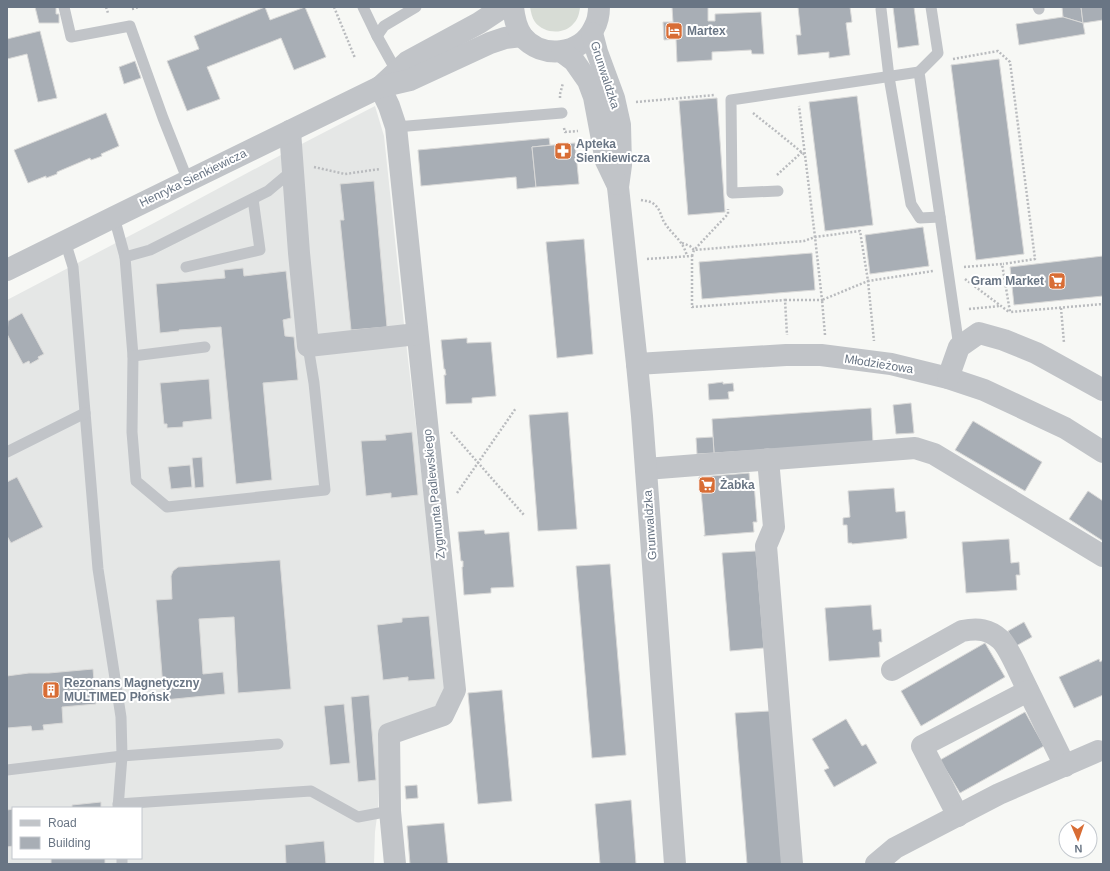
<svg xmlns="http://www.w3.org/2000/svg" width="1110" height="871" font-family="Helvetica,sans-serif">
  <rect width="100%" height="100%" fill="#f7f8f5"/>
  <!-- built -->
  <path fill="#e5e7e6" fill-rule="evenodd" d="M375,106l9,30 21,198 42,354 -12,18 -55,27 -2,76 -3,23 -1,32h-367v-564l147,-77 138,-74zM13,808h128v50h-128z"/>
  <!-- green -->
  <path fill="#d7dcd5" d="M530,7h50v1c-1,6 -2,11 -6,15 -9,12 -30,11 -39,-1 -3,-4 -4,-10 -5,-15z"/>
  <!-- building -->
  <g fill="#a8aeb5" stroke="#d9d9d8">
    <path d="M35,7h21v7h3v9h-20z"/>
    <path d="M265,7l5,13 35,-13 21,50 -32,13 -13,-32 -74,29 13,32 -33,12 -20,-50 32,-12 -5,-13z"/>
    <path d="M672,7h36v14h7v-7l46,-2 3,42h-12l-1,-4 -39,2v8l-35,2 -1,-23 -12,1 -1,-18h10z"/>
    <path d="M798,7h52l2,15 -6,1 4,32 -21,3v-6l-31,3 -2,-20h5z"/>
    <path d="M893,7h21l5,38 -21,3z"/>
    <path d="M1062,7h19l2,16 -20,-6z"/>
    <path d="M1081,7h22v13l-20,3z"/>
    <path d="M1063,17l20,6 2,11 -66,11 -3,-21z"/>
    <path d="M40,31l17,67 -19,4 -11,-48 -20,5v-20z"/>
    <path d="M999,59l25,195 -48,6 -25,-195z"/>
    <path d="M135,61l6,17 -17,6 -5,-17z"/>
    <path d="M857,96l16,129 -48,6 -16,-129z"/>
    <path d="M717,98l8,114 -37,3 -9,-114z"/>
    <path d="M106,113l13,33 -18,8 1,2 -11,4 -1,-2 -33,14v2l-11,4v-2l-18,7 -14,-33z"/>
    <path d="M549,138l1,7 -18,2 4,40 -19,2 -1,-12 -95,9 -3,-36z"/>
    <path d="M575,143l4,41 -43,3 -4,-40z"/>
    <path d="M374,181l13,146 -36,3 -11,-110h4l-4,-36z"/>
    <path d="M923,227l6,39 -59,8 -5,-39z"/>
    <path d="M584,239l9,115 -36,4 -11,-116z"/>
    <path d="M812,253l3,37 -113,9 -3,-37z"/>
    <path d="M1103,256v40l-89,9 -4,-38z"/>
    <path d="M243,268l1,8 42,-5 5,47 -8,2 2,16 9,1 4,43 -35,3 9,97 -36,4 -15,-157 -42,3v1l-19,2 -4,-49 69,-6 -1,-8z"/>
    <path d="M22,313l22,41 -6,3 1,2 -9,5 -1,-3 -6,3 -16,-30 1,-13z"/>
    <path d="M467,338v5l24,-1 5,54 -24,2v5l-26,1 -2,-29h2l-1,-6h-1l-3,-29z"/>
    <path d="M209,379l3,40 -29,3v5l-16,1v-4h-3l-4,-41z"/>
    <path d="M723,382v2l10,-1 1,8 -6,1 1,7 -20,1 -1,-16z"/>
    <path d="M911,403l3,30 -18,1 -3,-29z"/>
    <path d="M871,408l2,35 -159,10 -2,-34z"/>
    <path d="M568,412l9,117 -39,2 -9,-116z"/>
    <path d="M973,421l69,41 -17,29 -70,-41z"/>
    <path d="M412,432l6,63 -27,3v-5l-25,3 -5,-55 25,-1 -1,-5z"/>
    <path d="M713,437l1,16 -17,1 -1,-16z"/>
    <path d="M202,457l2,30 -9,1 -3,-30z"/>
    <path d="M190,465l2,22 -21,2 -3,-22z"/>
    <path d="M749,473l1,10h4l3,39h-4l1,10 -50,4v-1h1l-5,-56h-1v-2z"/>
    <path d="M17,477l26,50 -32,16 -4,-7v-54z"/>
    <path d="M894,488l2,24 9,-1 2,27 -4,1 -51,5v-1h-4l-1,-18h-4v-7l7,-1 -2,-26z"/>
    <path d="M1088,491l15,10v40l-34,-22z"/>
    <path d="M484,530l1,4 24,-2 5,55 -23,1v5l-27,2 -2,-28h1v-6h-2l-3,-29z"/>
    <path d="M1009,539l2,24 8,-1 1,13h-4l1,15 -51,3 -4,-51z"/>
    <path d="M756,551l8,97 -34,3 -8,-98z"/>
    <path d="M280,560l11,129 -53,4 -4,-76 -35,2 4,55 20,-2 2,22 -61,6 -8,-100 16,-1 -1,-23 2,-5 5,-4z"/>
    <path d="M610,564l16,191 -34,3 -16,-192z"/>
    <path d="M871,605l2,25 8,-1 1,13h-3l1,15 -51,4 -4,-53z"/>
    <path d="M429,616l6,63 -27,2v-4l-25,3 -6,-55 25,-3v-4z"/>
    <path d="M1024,622l8,15 -16,9 -8,-15z"/>
    <path d="M985,643l20,34 -84,49 -20,-35z"/>
    <path d="M1099,659l1,3 3,-2v35l-29,13 -15,-31z"/>
    <path d="M93,669l3,35 -34,3 1,16 -20,2 1,5 -12,1 -1,-5 -24,2v-52l22,-3h20z"/>
    <path d="M502,690l10,111 -34,3 -10,-111z"/>
    <path d="M369,695l7,85 -18,2 -7,-85z"/>
    <path d="M344,704l6,59 -20,2 -6,-59z"/>
    <path d="M770,711l12,153h-35l-12,-151z"/>
    <path d="M1025,712l19,34 -84,47 -20,-33z"/>
    <path d="M846,719l16,27 4,-2 11,19 -43,24 -10,-17 5,-2 -17,-29z"/>
    <path d="M417,785l1,13 -12,1 -1,-13z"/>
    <path d="M631,800l5,64h-36l-5,-60z"/>
    <path d="M101,802v6h-29v-3z"/>
    <path d="M13,809v37l-6,1v-37z"/>
    <path d="M444,823l4,41h-38l-3,-38z"/>
    <path d="M324,841l2,23h-40l-1,-19z"/>
    <rect x="51" y="858" width="54" height="6"/>
  </g>
  <g fill="none" stroke-linecap="round" stroke-linejoin="round">
    <!-- path -->
    <g stroke="#b9bbbe" stroke-width="2.5" stroke-dasharray="2 2" stroke-linecap="butt">
      <path d="M106,7l2,6"/>
      <path d="M334,7l21,51"/>
      <path d="M132,9l7,-2"/>
      <path d="M953,59l45,-8 12,11 25,197 -32,5"/>
      <path d="M560,98v-4l3,-11"/>
      <path d="M636,102l79,-7"/>
      <path d="M753,113l24,19 28,23"/>
      <path d="M564,128l1,4 13,-1"/>
      <path d="M314,167l31,7 35,-5"/>
      <path d="M777,175l25,-23"/>
      <path d="M641,200c5,1 10,1 14,5 5,4 6,11 9,17 8,13 19,18 23,34"/>
      <path d="M682,243l8,3 4,4 34,-36v-5"/>
      <path d="M692,256l2,-6 110,-9 11,-4 -16,-131"/>
      <path d="M647,259l45,-3v51l93,-7 2,35"/>
      <path d="M964,267l38,-3 8,48 93,-8"/>
      <path d="M965,279l44,33"/>
      <path d="M785,300h37l-7,-63 45,-6 8,50 65,-10"/>
      <path d="M1061,308l3,35"/>
      <path d="M969,309l31,-3"/>
      <path d="M825,335l-3,-35 46,-19 6,60"/>
      <path d="M451,432l73,83"/>
      <path d="M457,493l59,-85"/>
    </g>
    <!-- service -->
    <g stroke="#c1c4c8" stroke-width="11">
      <path d="M64,7l7,30 59,-11 33,92 25,63"/>
      <path d="M363,7l14,29 21,38"/>
      <path d="M931,7l7,46 -19,19 40,275"/>
      <path d="M1038,7l1,2"/>
      <path d="M881,9l8,68 22,127 9,14 20,-1"/>
      <path d="M377,36l7,-10 32,-19"/>
      <path d="M396,127l166,-14"/>
      <path d="M778,191l-46,2 -1,-93 188,-28"/>
      <path d="M114,217l11,40 8,99 -1,76 4,49 31,26 158,-17 -11,-107 -6,-37"/>
      <path d="M65,241l8,26 25,302 23,148 1,39 -4,52"/>
      <path d="M125,257l25,-7 118,-59 25,-21"/>
      <path d="M186,267l74,-17 -7,-51"/>
      <path d="M133,356l72,-9"/>
      <path d="M7,452l78,-39"/>
      <path d="M7,770l115,-14 156,-12"/>
      <path d="M118,804l193,-13 47,26 32,-6"/>
      <path d="M122,858v6"/>
    </g>
    <!-- minor -->
    <g stroke="#c1c4c8" stroke-width="22">
      <path d="M380,87l9,19 7,21 59,563 -12,25 -54,19 1,77 5,53"/>
      <path d="M380,87l27,-25 72,-39 24,-16"/>
      <path d="M290,131l9,122 9,93 109,-12"/>
      <path d="M7,270l107,-53 266,-130 30,-7 80,-37 15,-5 17,-2"/>
      <path d="M637,364l149,-9h35l70,9 57,14 36,12 81,38 38,24"/>
      <path d="M948,378l11,-31 20,-14 25,7 32,13 67,37"/>
      <path d="M768,459l6,68 -8,19 26,318"/>
      <path d="M646,469l269,-21 19,6 169,102"/>
      <path d="M892,670l70,-39c16,-3 27,-2 39,9 8,8 17,30 22,40 14,29 28,57 42,86"/>
      <path d="M958,816l-36,-70 106,-55"/>
      <path d="M876,864l19,-16 104,-54 99,-43"/>
    </g>
    <!-- tertiary -->
    <g stroke="#c1c4c8" stroke-width="22">
      <path d="M513,7c1,10 3,20 9,29 20,24 59,19 72,-8 4,-7 5,-14 5,-21"/>
      <path d="M592,33l5,19 17,46 6,27 1,40 -3,22 19,177 5,52 33,448"/>
      <path d="M562,52l12,9 14,20 6,16 12,64 11,23"/>
    </g>
  </g>
  <!-- icons -->
  <defs>
    <symbol id="hotel-square" viewBox="-11 -11 22 22"><rect x="-9" y="-9" width="18" height="18" rx="4" fill="#d86d35" stroke="#fff"/><path d="M-6-4.5h1.5V1H6V5H4.5V3h-9V5H-6ZM-4 0a1.8 1.8 0 1 1 3.6 0ZM.5 0V-2.5h3Q6-2.5 6 0Z" fill="#fff"/></symbol>
    <symbol id="pharmacy-square" viewBox="-11 -11 22 22"><rect x="-9" y="-9" width="18" height="18" rx="4" fill="#d86d35" stroke="#fff"/><path d="M-2-6h4v4h4v4h-4v4h-4v-4h-4v-4h4Z" fill="#fff"/></symbol>
    <symbol id="supermarket-square" viewBox="-11 -11 22 22"><rect x="-9" y="-9" width="18" height="18" rx="4" fill="#d86d35" stroke="#fff"/><path d="M-6-5.5h2.5l.6 2H6L4.5 2H-2.5L-4.4-4H-6ZM-1.5 3.2a1.3 1.3 0 1 0 .1 0ZM3 3.2a1.3 1.3 0 1 0 .1 0Z" fill="#fff"/></symbol>
    <symbol id="building-square" viewBox="-11 -11 22 22"><rect x="-9" y="-9" width="18" height="18" rx="4" fill="#d86d35" stroke="#fff"/><path d="M-4-6H4V6H1V3H-1V6H-4ZM-2.5-4.3h1.7v1.8h-1.7ZM.8-4.3h1.7v1.8H.8ZM-2.5-1h1.7V.8h-1.7ZM.8-1h1.7V.8H.8Z" fill="#fff"/></symbol>
  </defs>
  <g fill-rule="evenodd">
    <use href="#hotel-square" x="664" y="21" width="20" height="20"/>
    <use href="#pharmacy-square" x="553" y="141" width="20" height="20"/>
    <use href="#supermarket-square" x="1047" y="271" width="20" height="20"/>
    <use href="#supermarket-square" x="697" y="475" width="20" height="20"/>
    <use href="#building-square" x="41" y="680" width="20" height="20"/>
  </g>
  <g text-anchor="middle" stroke-width="4" stroke-linejoin="round" paint-order="stroke">
    <!-- poi labels -->
    <g font-size="12" font-weight="bold" fill="#697584" stroke="#fff" text-anchor="start">
      <text x="687" y="35">Martex</text>
      <text x="576" y="148">Apteka<tspan x="576" dy="14">Sienkiewicza</tspan></text>
      <text x="1044" y="285" text-anchor="end">Gram Market</text>
      <text x="720" y="489">Żabka</text>
      <text x="64" y="687">Rezonans Magnetyczny<tspan x="64" dy="14">MULTIMED Płońsk</tspan></text>
    </g>
    <!-- street labels -->
    <g font-size="12" fill="#697584" stroke="#fff">
      <text transform="translate(605 75) rotate(72)" y="4">Grunwaldzka</text>
      <text transform="translate(193 178) rotate(-26)" y="4">Henryka Sienkiewicza</text>
      <text transform="translate(879 364) rotate(9)" y="4">Młodzieżowa</text>
      <text transform="translate(434 494) rotate(-96)" y="4">Zygmunta Padlewskiego</text>
      <text transform="translate(650 525) rotate(-94)" y="4">Grunwaldzka</text>
    </g>
  </g>
  <!-- border -->
  <rect width="1110" height="871" fill="none" stroke="#697584" stroke-width="16"/>
  <!-- legend -->
  <rect x="12" y="807" width="130" height="52" fill="#ffffff" stroke="#c3c8ce"/>
  <rect x="20" y="820" width="20" height="6" fill="#c1c4c8" stroke="#c3c8ce"/>
  <text x="48" y="827" font-size="12" fill="#697584">Road</text>
  <rect x="20" y="837" width="20" height="12" fill="#a8aeb5" stroke="#c3c8ce"/>
  <text x="48" y="847" font-size="12" fill="#697584">Building</text>
  <!-- north arrow -->
  <g transform="translate(1078 839) rotate(178)"><circle r="19" fill="#ffffff" stroke="#c3c8ce"/>
  <path d="M0-3L7 15L0 10L-7 15Z" fill="#d86d35"/>
  <text y="-6" font-size="11" font-weight="bold" text-anchor="middle" fill="#697584">N</text>
  </g>
</svg>
